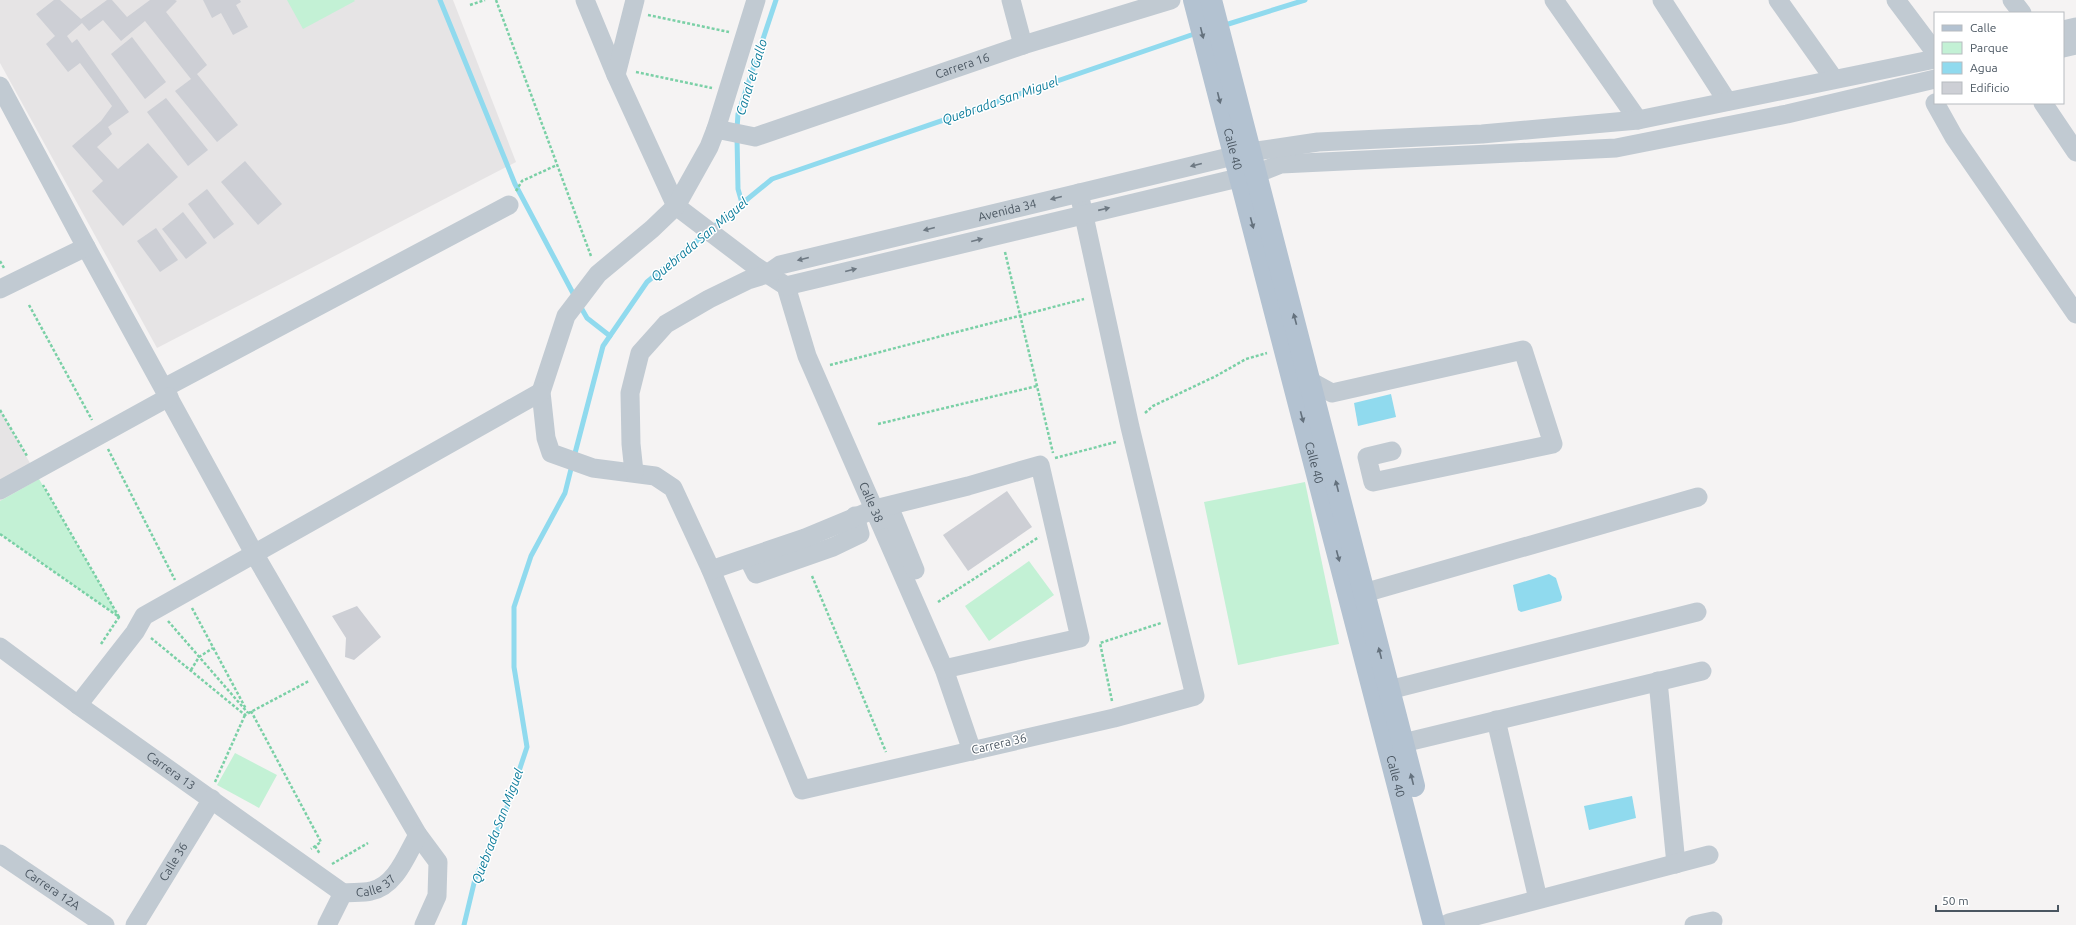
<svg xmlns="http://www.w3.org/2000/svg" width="2076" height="925" font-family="Ubuntu,sans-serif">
  <rect width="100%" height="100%" fill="#f5f3f3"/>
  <!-- education -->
  <g fill="#e6e4e5">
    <path d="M0,0h453l63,162 -359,186 -157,-285z"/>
    <path d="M0,410l39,69 -39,22z"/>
  </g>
  <!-- green -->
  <g fill="#c3f1d5">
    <path d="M287,0h67l1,1 -52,28z"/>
    <path d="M39,479l80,138 -119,-83v-33z"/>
    <path d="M1305,482l34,162 -101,21 -34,-163z"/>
    <path d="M1029,561l25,34 -65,46 -24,-35z"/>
    <path d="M235,753l42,22 -18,33 -42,-23z"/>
  </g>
  <!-- water -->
  <g fill="#90daee">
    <path d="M1391,394l5,23 -38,9 -4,-23z"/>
    <path d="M1549,574l7,4 6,19 -1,4 -40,11 -3,-2 -5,-25z"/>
    <path d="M1632,796l4,22 -47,12 -5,-24z"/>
  </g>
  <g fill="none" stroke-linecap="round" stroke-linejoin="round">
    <!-- stream -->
    <g stroke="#90daee" stroke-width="5">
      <path d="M440,0l75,184 60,113"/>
      <path d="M1222,26l83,-26"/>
      <path d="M737,129l1,-15 38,-114"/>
      <path d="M737,137l1,52 4,14"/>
      <path d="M711,229l61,-50 425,-146"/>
      <path d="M579,304l8,14 23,18"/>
      <path d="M574,457l29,-111 44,-64 58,-48"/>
      <path d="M464,925l11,-46 29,-63 23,-69 -13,-80v-60l17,-51 34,-63 7,-28"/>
    </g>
  </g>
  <!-- building -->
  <g fill="#cdcfd5">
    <path d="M54,0h6l21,19 26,-19h5l15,17 23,-17h25l2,1 -11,11 41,53 -10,9 41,51 -21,17 -42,-51 16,-12 -46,-58 -24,20 -18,-21 -14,11 -7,-8 -15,13 5,7 5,-4 52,73 -21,15 4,7 -15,13 21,22 30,-26 30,34 -55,49 -31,-35 11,-10 -31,-35 29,-25 11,-15 -32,-43 -12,9 -22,-28 9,-8 -19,-22z"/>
    <path d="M203,0h37l1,2 -5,3 12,22 -15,8 -12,-22 -9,5z"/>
    <path d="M132,37l34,45 -21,17 -34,-45z"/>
    <path d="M166,98l42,52 -20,16 -41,-54z"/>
    <path d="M245,161l37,43 -24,21 -37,-43z"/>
    <path d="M207,189l27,35 -20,15 -26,-35z"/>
    <path d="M183,212l24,31 -21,16 -24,-30z"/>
    <path d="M156,228l22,32 -18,12 -23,-31z"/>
    <path d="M1007,491l25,36 -64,44 -25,-36z"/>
    <path d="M357,606l24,31 -27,23 -9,-3 1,-19 -14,-22z"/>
  </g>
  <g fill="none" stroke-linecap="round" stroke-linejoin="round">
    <!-- path -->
    <g stroke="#7ad0a6" stroke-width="2.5" stroke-dasharray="3 2" stroke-linecap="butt">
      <path d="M496,0l95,256"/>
      <path d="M470,5l15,-5"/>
      <path d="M648,15l81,17"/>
      <path d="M636,72l76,16"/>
      <path d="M516,191l6,-10 35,-16"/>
      <path d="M1005,252l48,201"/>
      <path d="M0,261l4,7"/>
      <path d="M29,305l63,115"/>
      <path d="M830,365l254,-66"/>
      <path d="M0,410l27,46"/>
      <path d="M1145,413l8,-7 63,-30 30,-17 21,-6"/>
      <path d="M878,424l159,-38"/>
      <path d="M108,449l67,131"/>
      <path d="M1055,458l61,-16"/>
      <path d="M0,534l119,83 -76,-132"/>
      <path d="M812,576l74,176"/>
      <path d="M938,602l101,-65"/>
      <path d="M192,608l54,101"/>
      <path d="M168,621l80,92"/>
      <path d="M151,638l94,77 64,-34"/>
      <path d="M101,644l18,-27"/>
      <path d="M191,670l8,-13 14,-9"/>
      <path d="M1112,701l-12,-58 61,-20"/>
      <path d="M251,711l70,131 -10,7"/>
      <path d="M215,782l30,-67"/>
      <path d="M315,846l5,8"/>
      <path d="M332,864l36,-21"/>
    </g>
    <!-- minor -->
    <g stroke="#c1cad2" stroke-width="19">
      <path id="s1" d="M585,0l31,75 60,131 79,60 31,20 21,70 137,313 28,82"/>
      <path d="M1011,0l12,45"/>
      <path d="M1554,0l84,120"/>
      <path d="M1662,0l65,101"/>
      <path d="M1778,0l56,79"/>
      <path d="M1896,0l39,52"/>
      <path d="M2012,0l10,13"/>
      <path d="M2063,30l13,-3"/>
      <path d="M2063,48l13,-3"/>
      <path d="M616,75l19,-75"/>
      <path d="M0,86l86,161 169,308 163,280 20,27 -1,34 -13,29"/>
      <path d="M1935,103l19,34 122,177"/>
      <path d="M2043,103l33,49"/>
      <path d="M716,129l40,-129"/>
      <path id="s2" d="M1079,193l51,234 65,269 -81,22 -312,72 -91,-220 -38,-82 -18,-12 -62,-8 -42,-15 -5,-15 -5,-46 25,-76 32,-42 54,-45 24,-23 33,-59 7,-18 39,8 268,-92 148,-45"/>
      <path d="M786,286l469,-112 26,-10 335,-16 171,-34 148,-35"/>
      <path d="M0,289l86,-42"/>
      <path d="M1310,381l22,12 191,-43 30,94 -180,38 -6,-25 25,-6"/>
      <path d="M164,388l345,-183"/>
      <path id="s3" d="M634,472l-3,-28 -1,-51 10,-40 26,-29 43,-25 39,-19 19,-6 13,-9 470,-113 68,-10 164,-8 156,-14 297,-61"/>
      <path d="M0,490l169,-93"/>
      <path d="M879,520l14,-4 22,54"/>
      <path d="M748,558l8,16 77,-27 27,-13 -5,-18"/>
      <path d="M711,570l94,-32 70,-29 93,-23 72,-21 40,173 -136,31"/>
      <path d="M1364,593l334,-96"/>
      <path id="s4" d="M0,647l78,58 265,188"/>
      <path d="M1658,681l18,183"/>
      <path d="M1389,690l308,-78"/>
      <path d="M78,705l57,-73 9,-16 397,-224"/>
      <path d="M1496,720l42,179"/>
      <path d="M1403,743l299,-72"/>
      <path id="s5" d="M0,854l105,71"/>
      <path d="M1449,923l260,-68"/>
      <path id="s6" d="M135,925l77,-126"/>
      <path id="s7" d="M327,925l16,-32c9,-1 20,0 28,-2 25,-5 36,-37 47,-56"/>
      <path d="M1694,925l19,-4"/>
    </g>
    <!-- major -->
    <g stroke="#b3c2d1" stroke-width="22">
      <path id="s8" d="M1194,0l240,925"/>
      <path d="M1211,0l203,786"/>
    </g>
  </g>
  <!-- one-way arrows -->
  <defs><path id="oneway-solid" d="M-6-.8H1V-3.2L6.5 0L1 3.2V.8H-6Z"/></defs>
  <g fill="#64717d">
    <use href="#oneway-solid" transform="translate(1202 33) rotate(76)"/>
    <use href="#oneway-solid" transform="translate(1219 98) rotate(76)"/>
    <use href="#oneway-solid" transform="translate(1252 223) rotate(75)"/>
    <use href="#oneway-solid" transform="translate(1295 319) rotate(-105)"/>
    <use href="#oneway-solid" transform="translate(1302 417) rotate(75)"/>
    <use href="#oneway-solid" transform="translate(1337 486) rotate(-104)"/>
    <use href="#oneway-solid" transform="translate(1338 556) rotate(75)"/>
    <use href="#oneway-solid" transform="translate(1380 653) rotate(-104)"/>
    <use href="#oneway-solid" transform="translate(1412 779) rotate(-104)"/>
  </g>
  <g fill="#6e7983">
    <use href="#oneway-solid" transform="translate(1196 165) rotate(166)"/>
    <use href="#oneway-solid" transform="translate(1056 198) rotate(166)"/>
    <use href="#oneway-solid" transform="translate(1104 209) rotate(-13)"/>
    <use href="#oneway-solid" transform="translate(929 229) rotate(166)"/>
    <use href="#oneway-solid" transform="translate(977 240) rotate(-14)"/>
    <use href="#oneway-solid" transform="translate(803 259) rotate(166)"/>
    <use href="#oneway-solid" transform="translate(851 270) rotate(-14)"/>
  </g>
  <g text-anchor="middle" stroke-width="3" stroke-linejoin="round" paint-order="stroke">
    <!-- street labels -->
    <g font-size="12" fill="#4a5661" stroke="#fff">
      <text dy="4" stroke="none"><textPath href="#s2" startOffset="2022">Carrera 16</textPath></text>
      <text dy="4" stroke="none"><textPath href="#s8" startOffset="154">Calle 40</textPath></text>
      <text dy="4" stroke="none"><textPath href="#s3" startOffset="522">Avenida 34</textPath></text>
      <text dy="4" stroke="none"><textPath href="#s8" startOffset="478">Calle 40</textPath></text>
      <text dy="4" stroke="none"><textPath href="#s1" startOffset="594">Calle 38</textPath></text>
      <text transform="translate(999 744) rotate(-13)" y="4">Carrera 36</text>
      <text dy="4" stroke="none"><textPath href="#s4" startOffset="211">Carrera 13</textPath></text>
      <text dy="4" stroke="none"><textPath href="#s8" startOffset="802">Calle 40</textPath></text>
      <text dy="4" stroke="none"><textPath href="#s6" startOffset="74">Calle 36</textPath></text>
      <text dy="4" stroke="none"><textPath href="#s7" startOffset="70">Calle 37</textPath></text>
      <text dy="4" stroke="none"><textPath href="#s5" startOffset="63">Carrera 12A</textPath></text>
    </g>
    <!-- water labels -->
    <g font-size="13" font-style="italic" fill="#0c7c9b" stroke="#fff">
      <text transform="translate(751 77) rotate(-73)" y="5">Canal el Gallo</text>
      <text transform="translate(1000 100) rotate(-19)" y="5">Quebrada San Miguel</text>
      <text transform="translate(699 239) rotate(-40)" y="5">Quebrada San Miguel</text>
      <text transform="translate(497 826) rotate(-69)" y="5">Quebrada San Miguel</text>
    </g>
  </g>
  <!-- legend -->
  <rect x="1934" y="12" width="130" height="92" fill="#ffffff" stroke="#b7bbc0"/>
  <rect x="1942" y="25" width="20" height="6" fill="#b3c2d1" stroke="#b7bbc0"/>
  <text x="1970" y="32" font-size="12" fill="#4a5661">Calle</text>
  <rect x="1942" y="42" width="20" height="12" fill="#c3f1d5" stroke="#b7bbc0"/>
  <text x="1970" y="52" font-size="12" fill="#4a5661">Parque</text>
  <rect x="1942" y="62" width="20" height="12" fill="#90daee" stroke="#b7bbc0"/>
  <text x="1970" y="72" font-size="12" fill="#4a5661">Agua</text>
  <rect x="1942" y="82" width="20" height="12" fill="#cdcfd5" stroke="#b7bbc0"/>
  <text x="1970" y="92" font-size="12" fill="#4a5661">Edificio</text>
  <!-- scale -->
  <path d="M1936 905v6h122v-6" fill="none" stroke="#4a5661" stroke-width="2"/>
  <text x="1942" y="905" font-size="12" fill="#4a5661" stroke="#ffffff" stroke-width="3" paint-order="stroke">50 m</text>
</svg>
